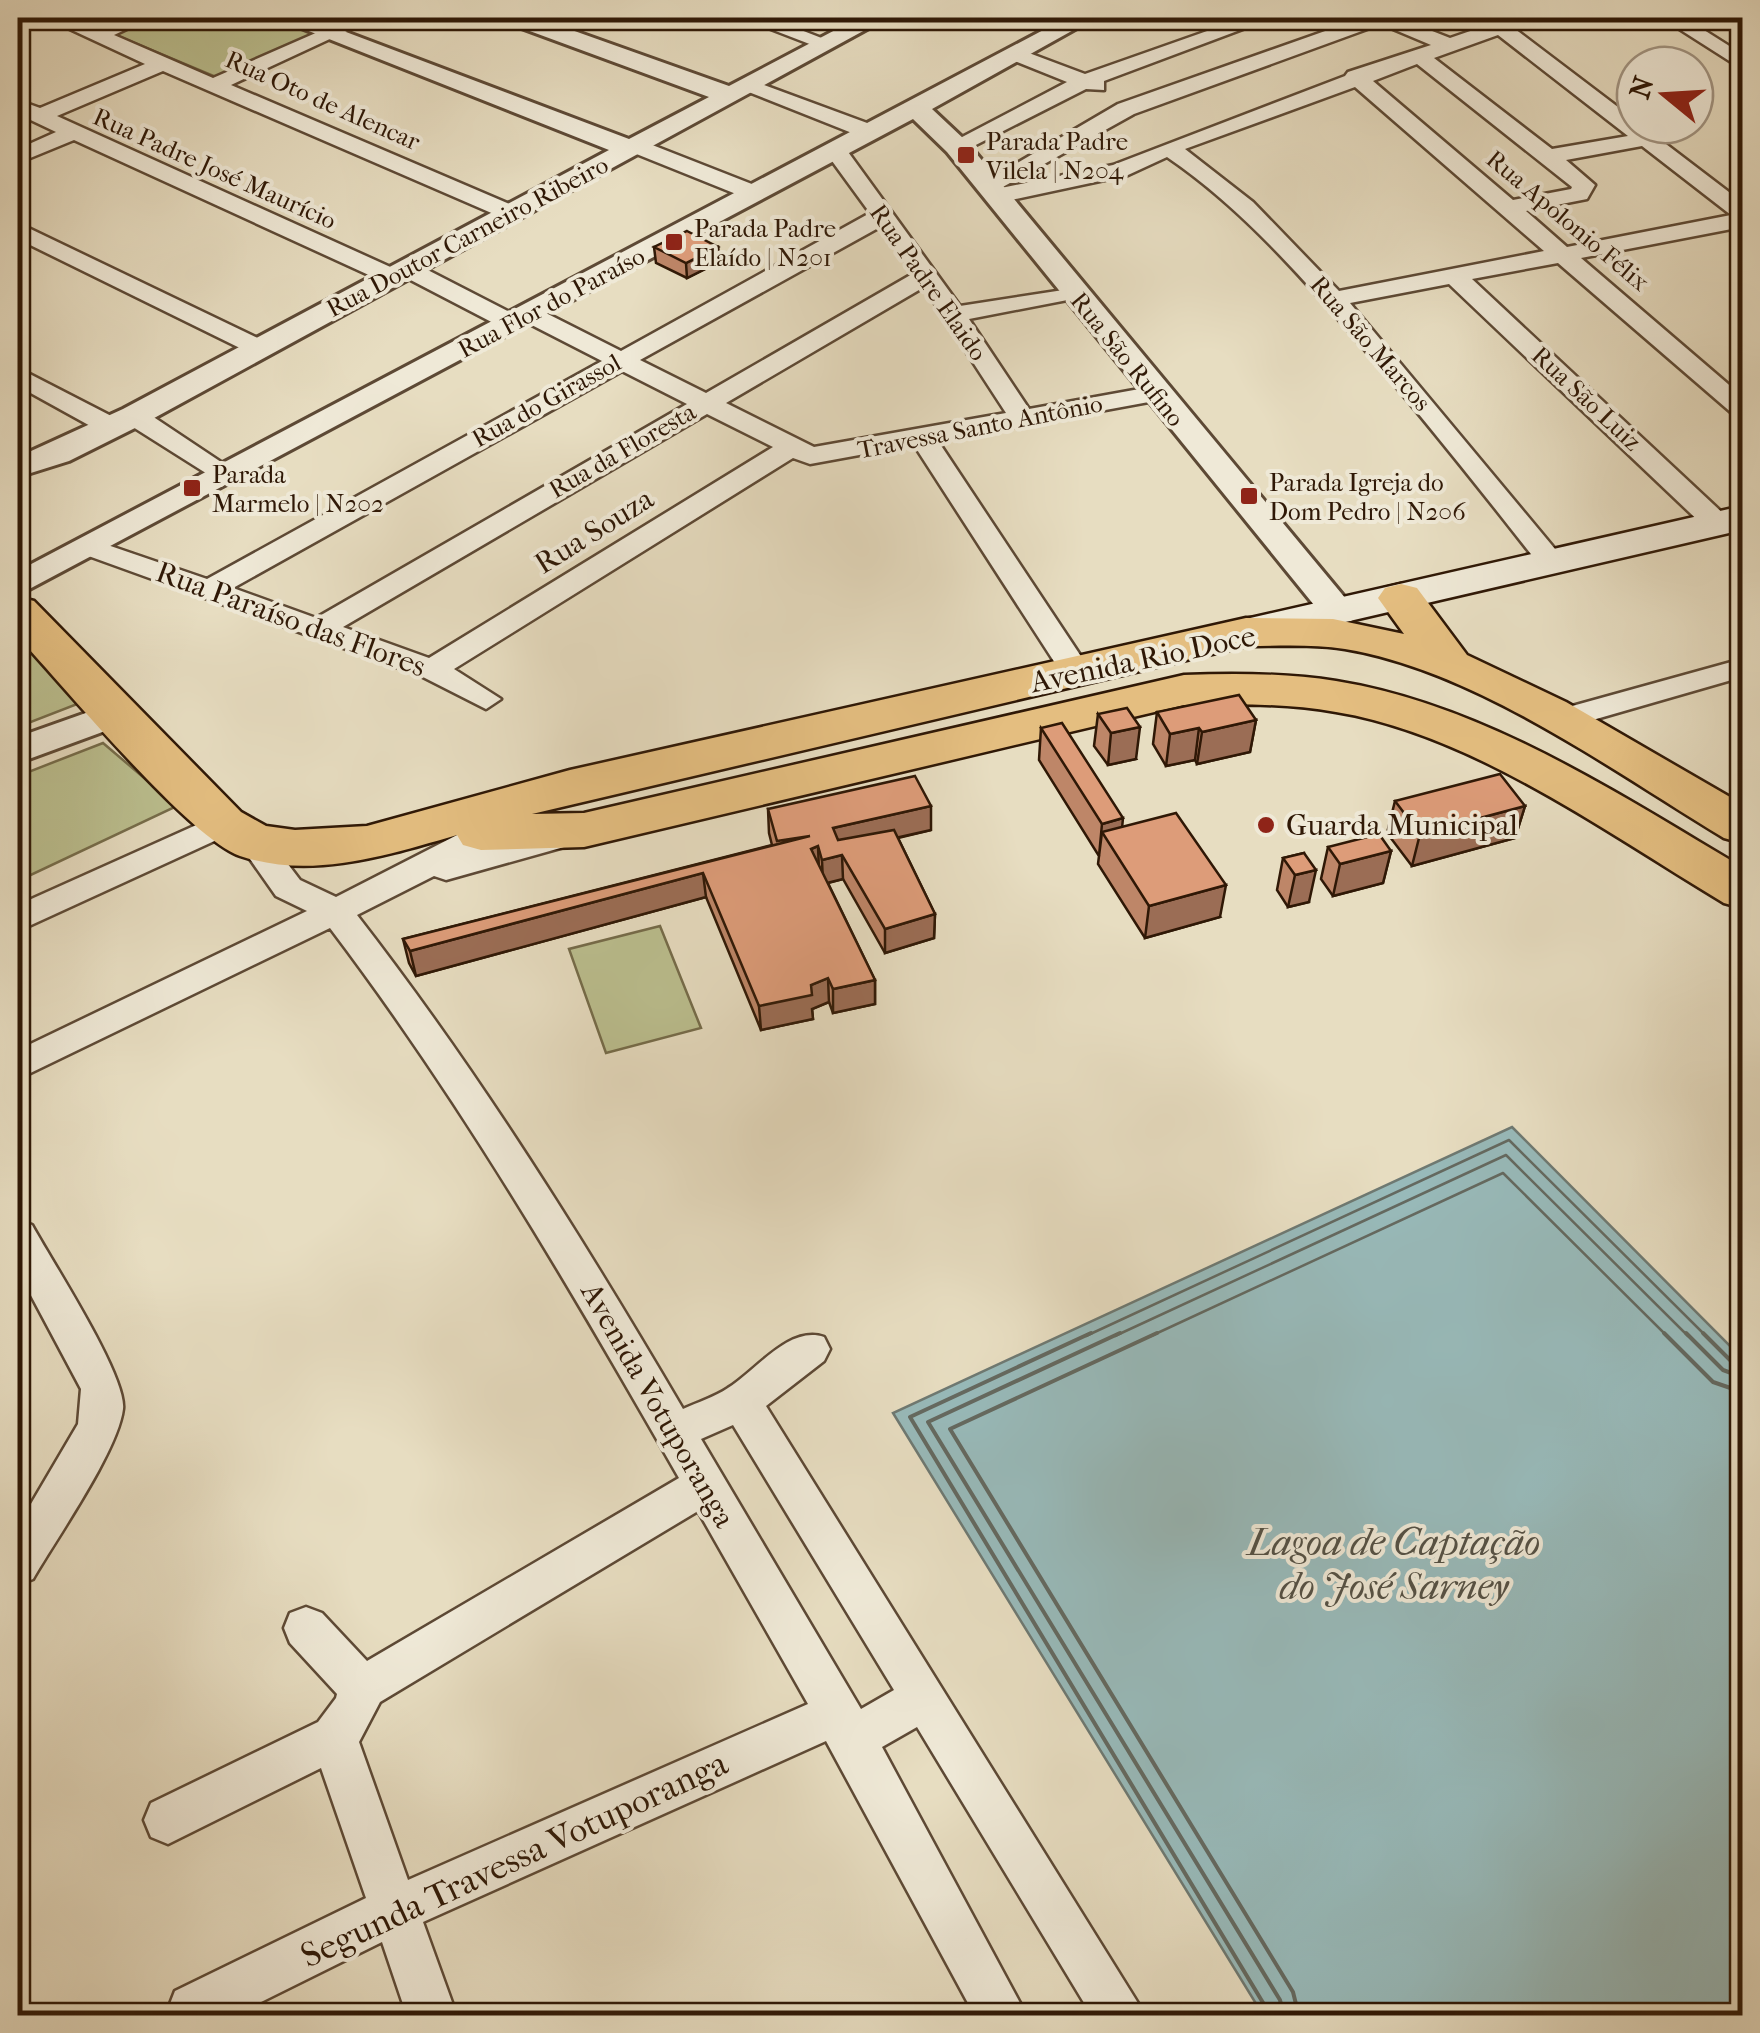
<svg xmlns="http://www.w3.org/2000/svg" width="1760" height="2033" font-family="'IM FELL French Canon',serif">
  <rect width="100%" height="100%" fill="#e7ddc1"/>
  <filter id="stains"><feTurbulence type="fractalNoise" baseFrequency=".002" numOctaves="4"/><feColorMatrix values="0 0 0 0 .2 0 0 0 0 .09 0 0 0 0 .02 0 0 0 .5 -.17"/></filter>
  <radialGradient id="worn" r=".72"><stop offset=".6" stop-color="#630" stop-opacity="0"/><stop offset="1" stop-color="#630" stop-opacity=".3"/></radialGradient>
  <!-- green -->
  <g fill="#bbbf8f" stroke="#756c4a" stroke-width="2.5">
    <path d="M154,18h120l44,17 -95,45 -110,-46z"/>
    <path d="M18,632l67,69 -67,26z"/>
    <path d="M103,743l74,63 -159,75v-105z"/>
    <path d="M660,926l41,102 -95,25 -37,-104z"/>
  </g>
  <!-- water -->
  <path fill="#98baba" stroke="#6e7972" stroke-width="2.5" d="M1512,1127l230,231v657h-479l-370,-602z"/>
  <g fill="none" stroke-linecap="round" stroke-linejoin="round">
    <!-- shore-far1 -->
    <g stroke="#646960" stroke-width="2.5">
      <path d="M1086,1336l423,-196 197,196"/>
      <path d="M1115,1336l391,-181 182,181"/>
      <path d="M1151,1336l352,-163 164,163"/>
    </g>
    <!-- shore -->
    <g stroke="#646960" stroke-width="4">
      <path d="M1091,1333l-181,84 361,599"/>
      <path d="M1120,1333l-192,89 352,578 4,16"/>
      <path d="M1157,1333l-207,96 343,563 6,24"/>
      <path d="M1664,1333l49,49 29,10"/>
      <path d="M1686,1333l37,37 19,7"/>
      <path d="M1703,1333l28,28 11,3"/>
    </g>
    <defs>
      <g id="minor">
        <path d="M46,18h26l25,10 26,-10h27l-36,17 99,43 137,-60h25l-144,67 288,123v10h-16l-340,-147 -106,45 340,154 3,-6h16l103,53 1,-8h18l83,42 249,-138 -46,-63 11,-7 8,2 117,161 123,-19 3,5 -3,5 -114,22 60,90 127,-23 13,8 -4,5 -227,42 154,232 -4,7h-22l-152,-235 -104,19 -17,-6 -339,211 47,30 -15,10 -65,-33 -338,-122 -4,-6 4,-6 10,-2 114,39 395,-218 -80,-41 -1,8h-18l-100,-52 -3,6h-16l-310,-142 -56,23v-14l38,-17 -38,-18v-14l22,8 105,-44zM880,227l34,46 -208,120 -66,-33zM924,287l82,126 -192,34 -88,-44zM622,371l65,33 -371,214 -83,-30zM707,414l66,33 -344,211 -86,-31z"/>
        <path d="M742,18h28l67,26 -17,4z"/>
        <path d="M1244,18h28l-168,63v9l-18,-1 -122,62h-16l-3,-5 122,-64 -60,-24v-8h14l64,24z"/>
        <path d="M1362,18h37l51,20 58,-20h27l-20,11 120,91v5h6l101,77v25l-161,31 161,138v21l-9,-3 -175,-151 -86,16 256,239 4,6 -4,6h-20l-259,-246 -99,19 215,258 -4,6h-20c-61,-78 -123,-156 -188,-231 -57,-65 -114,-130 -186,-179l-39,18 -131,28 -8,-2 -1,-8 -10,-7 140,-82zM1381,24l50,21 -83,27 -3,4 -232,89 -112,23 133,-74zM1498,35l130,101 -76,13 -118,-91zM1417,64l155,123 -1,2 -58,11 -140,-119zM1355,87l189,164 -205,40 -86,-89 -68,-53zM1642,146l89,69 -164,32 -41,-36 61,-12 8,-14 -29,-25z"/>
        <path d="M1662,18h23l57,36v15z"/>
        <path d="M748,79l130,48 3,5 -11,6 -8,-1 -121,-48v-8z"/>
        <path d="M637,139l125,49 3,5 -3,5h-16l-117,-47 -3,-5z"/>
        <path d="M18,223l250,120 3,5 -3,5h-18l-232,-114z"/>
        <path d="M18,368l103,53 4,6 -13,8 -9,-2 -85,-47z"/>
        <path d="M134,408l9,2 99,66 -4,6h-18l-95,-60 -4,-6z"/>
        <path d="M1742,659v18l-184,53 -15,-10 4,-7z"/>
        <path d="M504,811l11,3 5,8 -5,8 -29,17 74,-21 11,3 5,8 -5,8 -125,35 -12,-4 -77,39c122,157 226,324 326,494 15,-7 32,-12 45,-21 28,-17 61,-63 96,-51l6,12 -6,12 -58,45 380,610h-54l-175,-289 -35,20 145,269h-52l-149,-275 -403,181 34,94h-50l-25,-74 -149,74h-62l-3,-7 7,-18 191,-93 -45,-130 -153,76 -17,-7 -7,-17 7,-17 167,-81 18,-24 1,-4 -47,-51 -6,-15 6,-15 16,-6 16,6 45,48 312,-183c-107,-187 -217,-376 -349,-550l-312,151v-29l289,-139 -31,-15 -38,-54 5,-8h22l35,46 36,17zM733,1425l161,265 -33,19 -160,-270zM698,1511l110,193 -400,176 -49,-138 21,-40z"/>
        <path d="M223,813l11,3 5,8 -5,8 -216,99v-26z"/>
        <path d="M18,1220l14,5c19,35 95,151 91,184 -5,42 -67,130 -90,170l-15,6v-59l60,-102 3,-35 -63,-118z"/>
      </g>
      <g id="tertiary">
        <path d="M276,18h33l320,121 80,-42 -201,-74 -3,-5h33l191,68 129,-68h29l-742,405 -76,38 -51,16v-20l105,-48 486,-259z"/>
        <path d="M1066,18h29l-163,91 33,31 386,465 6,8 -6,8h-24l-380,-469 -34,-33 -895,476v-24z"/>
        <path d="M114,703l13,4 5,8 -5,8 -109,40v-26z"/>
      </g>
      <path id="secondary" d="M1742,506v24l-496,115 -15,-4 -6,-9 6,-9 15,-4z"/>
      <path id="primary" d="M1401,584l16,4 50,67 99,47 176,102v39l-18,-5c-113,-68 -247,-167 -379,-189 -32,-5 -66,-3 -99,-3l-714,168 52,-1 600,-138c51,-2 101,-2 152,6 148,24 279,111 406,186v41l-18,-5c-117,-70 -252,-169 -388,-191 -51,-9 -101,-8 -152,-7l-600,142 -103,3 -18,-5 -6,-10c-69,20 -146,45 -217,21 -51,-18 -178,-172 -222,-219v-40l16,4 207,211 25,14 29,4 72,-4 203,-56 676,-152 87,1 71,15 -26,-36 7,-10z"/>
    </defs>
    <!-- minor casing -->
    <use href="#minor" stroke="#5d4935" stroke-width="5"/>
    <!-- tertiary casing -->
    <use href="#tertiary" stroke="#5d4935" stroke-width="6"/>
    <!-- secondary casing -->
    <use href="#secondary" stroke="#2f1806" stroke-width="5"/>
    <!-- primary casing -->
    <use href="#primary" stroke="#2f1806" stroke-width="5"/>
    <!-- minor -->
    <use href="#minor" fill="#efe9d7" fill-rule="evenodd"/>
    <!-- tertiary -->
    <use href="#tertiary" fill="#efe9d7" fill-rule="evenodd"/>
    <!-- secondary -->
    <use href="#secondary" fill="#efe9d7" fill-rule="evenodd"/>
    <!-- primary -->
    <use href="#primary" fill="#e4be80" fill-rule="evenodd"/>
  </g>
  <!-- wall -->
  <g fill="#be8668" stroke="#2f1806" stroke-width="2.5">
    <path d="M654,247h64l1,15 -32,16 -31,-15z"/>
    <path d="M1157,712l99,8 -6,32 -53,12 -2,-4 -29,6 -13,-22z"/>
    <path d="M1098,714l38,45 -28,6 -14,-19z"/>
    <path d="M1041,728l81,99 98,90 -75,21 -47,-74 1,-8 -60,-96z"/>
    <path d="M1395,801l130,5 -10,32 -103,28 -25,-33z"/>
    <path d="M768,809l163,21 -33,8 37,76 -1,24 -49,15 -42,-74 -15,4 47,97v24l-42,9 -4,-11 -17,7 1,10 -52,11 -55,-133 -290,79 -7,-13 -6,-24 369,-94 -3,-12z"/>
    <path d="M1328,847l63,4 -8,32 -50,13 -12,-17z"/>
    <path d="M1304,853l5,49 -21,5 -11,-17 6,-32z"/>
  </g>
  <!-- shaded-wall -->
  <g fill="#9b6d55" stroke="#2f1806" stroke-width="2.5">
    <path d="M718,247l1,15 -32,16 -1,-15z"/>
    <path d="M1256,720l-6,32 -53,12 5,-32z"/>
    <path d="M1140,727l-4,32 -28,6 3,-32z"/>
    <path d="M1199,728l-4,32 -29,6 4,-32z"/>
    <path d="M931,806v24l-98,22v-24z"/>
    <path d="M1525,806l-10,32 -103,28 8,-32z"/>
    <path d="M1123,818l-3,32 -18,-18 -3,24 3,-32z"/>
    <path d="M818,846l1,24 -8,-21z"/>
    <path d="M1391,851l-8,32 -50,13 7,-32z"/>
    <path d="M842,855l1,24 -20,5 -1,-24z"/>
    <path d="M1316,870l-7,32 -21,5 7,-32z"/>
    <path d="M703,873l3,24 -290,79 -6,-25z"/>
    <path d="M1226,885l-6,32 -75,21 4,-32z"/>
    <path d="M935,914l-1,24 -49,15v-24z"/>
    <path d="M828,978l1,24 -17,7 1,10 -52,11 -2,-24z"/>
    <path d="M875,980v24l-42,9v-24z"/>
  </g>
  <!-- building -->
  <g fill="#dd9c79" stroke="#2f1806" stroke-width="2.5">
    <path d="M687,231l31,16 -32,16 -32,-16z"/>
    <path d="M1239,695l17,25 -54,12 -3,-4 -29,6 -13,-22z"/>
    <path d="M1127,708l13,19 -29,6 -13,-19z"/>
    <path d="M1062,723l61,95 -21,6 -61,-96z"/>
    <path d="M1500,774l25,32 -105,28 -25,-33z"/>
    <path d="M915,776l16,30 -98,22 5,12 56,-10 41,84 -50,15 -43,-74 -20,5 -4,-14 -7,3 64,131 -42,9 -5,-11 -17,7 1,10 -53,11 -56,-133 -293,78 -7,-12 407,-103 -33,5 -9,-32z"/>
    <path d="M1176,813l50,72 -77,21 -47,-74z"/>
    <path d="M1379,834l12,17 -51,13 -12,-17z"/>
    <path d="M1304,853l12,17 -21,5 -12,-17z"/>
  </g>
  <!-- markers -->
  <g fill="#8f2418" stroke="#efe9d7" stroke-width="4">
    <rect x="956" y="145" width="20" height="20" rx="5"/>
    <rect x="664" y="232" width="20" height="20" rx="5"/>
    <rect x="182" y="478" width="20" height="20" rx="5"/>
    <rect x="1239" y="486" width="20" height="20" rx="5"/>
    <circle cx="1266" cy="825" r="10"/>
  </g>
  <g text-anchor="middle" stroke-width="8" stroke-linejoin="round" paint-order="stroke">
    <!-- far-street labels -->
    <g font-size="25" fill="#2f1806" stroke="#efe9d7">
      <text transform="translate(323 100) rotate(24)" y="9">Rua Oto de Alencar</text>
      <text transform="translate(215 168) rotate(24)" y="9">Rua Padre José Maurício</text>
      <text transform="translate(1568 220) rotate(40)" y="9">Rua Apolonio Félix</text>
      <text transform="translate(467 236) rotate(-28)" y="9">Rua Doutor Carneiro Ribeiro</text>
      <text transform="translate(929 282) rotate(55)" y="9">Rua Padre Elaido</text>
      <text transform="translate(551 302) rotate(-28)" y="9">Rua Flor do Paraíso</text>
      <text transform="translate(1371 343) rotate(49)" y="9">Rua São Marcos</text>
      <text transform="translate(1128 359) rotate(51)" y="9">Rua São Rufino</text>
      <text transform="translate(1587 398) rotate(43)" y="9">Rua São Luiz</text>
      <text transform="translate(546 400) rotate(-29)" y="9">Rua do Girassol</text>
      <text transform="translate(980 426) rotate(-11)" y="9">Travessa Santo Antônio</text>
      <text transform="translate(622 450) rotate(-30)" y="9">Rua da Floresta</text>
    </g>
    <!-- far-poi labels -->
    <g font-size="25" fill="#2f1806" stroke="#efe9d7" text-anchor="start">
      <text x="986" y="150">Parada Padre<tspan x="986" dy="29">Vilela | N204</tspan></text>
      <text x="694" y="237">Parada Padre<tspan x="694" dy="29">Elaído | N201</tspan></text>
      <text x="212" y="483">Parada<tspan x="212" dy="29">Marmelo | N202</tspan></text>
      <text x="1269" y="491">Parada Igreja do<tspan x="1269" dy="29">Dom Pedro | N206</tspan></text>
    </g>
    <!-- street labels -->
    <g font-size="30" fill="#2f1806" stroke="#efe9d7">
      <text transform="translate(594 531) rotate(-32)" y="10">Rua Souza</text>
      <text transform="translate(291 619) rotate(20)" y="10">Rua Paraíso das Flores</text>
      <text transform="translate(1143 659) rotate(-12)" y="10">Avenida Rio Doce</text>
      <text transform="translate(658 1405) rotate(60)" y="10">Avenida Votuporanga</text>
    </g>
    <!-- poi labels -->
    <g font-size="30" fill="#2f1806" stroke="#efe9d7" text-anchor="start">
      <text x="1286" y="835">Guarda Municipal</text>
    </g>
    <!-- near-street labels -->
    <g font-size="35" fill="#2f1806" stroke="#efe9d7">
      <text transform="translate(514 1859) rotate(-25)" y="12">Segunda Travessa Votuporanga</text>
    </g>
    <!-- near-water labels -->
    <g font-size="38" font-style="italic" fill="#545145" stroke="#efe9d7">
      <text x="1394" y="1555">Lagoa de Captação<tspan x="1394" dy="44">do José Sarney</tspan></text>
    </g>
  </g>
  <!-- margin -->
  <rect width="1760" height="2033" fill="none" stroke="#e7ddc1" stroke-width="60"/>
  <rect x="20" y="20" width="1720" height="1993" fill="none" stroke="#2f1806" stroke-width="5"/>
  <rect x="30" y="30" width="1700" height="1973" fill="none" stroke="#2f1806" stroke-width="2.5"/>
  <!-- north arrow -->
  <g transform="translate(1665 95) rotate(288)"><circle r="48" fill="#efe9d7" stroke="#a29583" stroke-width="2.5"/>
  <path d="M0-8L18 38L0 25L-18 38Z" fill="#8f2418"/>
  <text y="-15" font-size="28" font-weight="bold" text-anchor="middle" fill="#2f1806">N</text>
  </g>
  <rect width="100%" height="100%" filter="url(#stains)"/>
  <rect width="100%" height="100%" fill="url(#worn)"/>
</svg>
